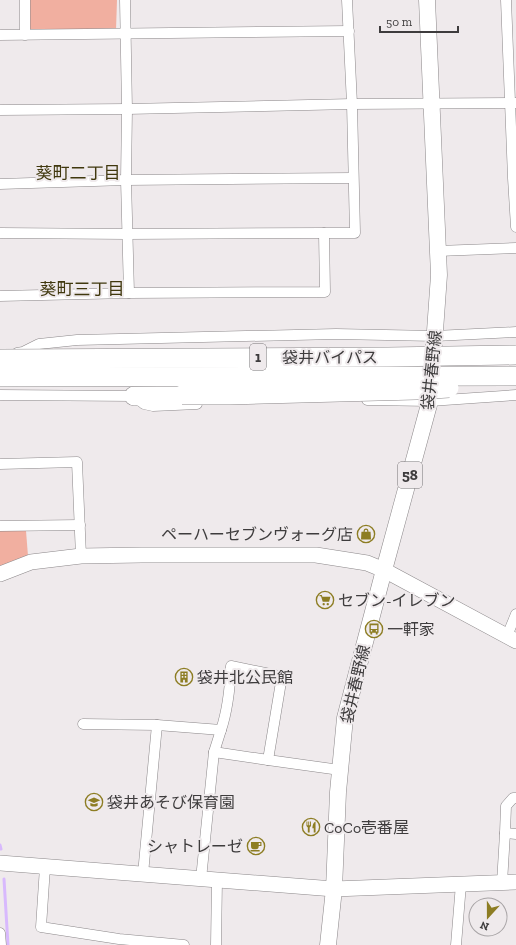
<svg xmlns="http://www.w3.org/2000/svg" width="516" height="945" font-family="'Zilla Slab','Noto Sans JP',serif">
  <rect width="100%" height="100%" fill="#efeaec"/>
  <!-- green -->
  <g fill="#f1afa0">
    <path d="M29,0h88l-1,30 -87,-1z"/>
    <path d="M0,530l26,1 2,25 -28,13z"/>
  </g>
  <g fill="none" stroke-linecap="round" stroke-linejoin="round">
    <!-- stream -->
    <g stroke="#d8b9fd" stroke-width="3">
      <path d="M0,845l1,4"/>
      <path d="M4,879l4,66"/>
    </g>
    <defs>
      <g id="street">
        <path d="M125,0l2,109 -1,71 3,113"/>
        <path d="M506,0l7,178 3,49"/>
        <path d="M0,35l349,-4"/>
        <path d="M25,35v-35"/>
        <path d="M0,110l127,-1 225,-5 164,-1"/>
        <path d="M0,184l126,-4 227,-2"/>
        <path d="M0,233l127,1 197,-1"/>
        <path d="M438,251l78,-3"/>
        <path d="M0,296l129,-3 196,-1 -1,-59h31l-3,-129 -5,-104"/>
        <path d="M17,353l6,-1 16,-8 38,-4 259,-6 99,2 81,-4"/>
        <path d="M0,395l134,1 10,8 9,2 44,-2"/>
        <path d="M367,400l63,1 86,-6"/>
        <path d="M0,464l77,-2 4,94"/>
        <path d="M0,526l80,-1"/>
        <path d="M507,636l9,-22"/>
        <path d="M83,724l74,1 64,5c7,-21 9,-41 10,-64l44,9 6,7 -13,78"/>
        <path d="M214,752l54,8 72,10"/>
        <path d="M505,833l11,1"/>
        <path d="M45,867l-4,60 78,12 65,6"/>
        <path d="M143,874l14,-149"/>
        <path d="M201,879l13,-127 7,-22"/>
        <path d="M502,883l3,-50 1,-27 7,-8h3"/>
        <path d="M0,933l1,12"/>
        <path d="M216,945l1,-65"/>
        <path d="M456,945l5,-61"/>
      </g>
      <g id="secondary">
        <path d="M0,574l31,-12 50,-6 61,-1h174l51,8 17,7 132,71"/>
        <path d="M0,863l334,26 182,-7"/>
      </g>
      <path id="primary" d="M328,945l6,-56 4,-97 7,-74 39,-148 46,-169 9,-126 -12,-275"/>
      <path id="highway" d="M134,396l48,-1"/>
    </defs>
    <!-- street casing -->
    <use href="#street" stroke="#8b8789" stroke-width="11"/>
    <!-- secondary casing -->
    <use href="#secondary" stroke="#8b8789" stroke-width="16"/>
    <!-- primary casing -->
    <use href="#primary" stroke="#8b8789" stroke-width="17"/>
    <!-- highway casing -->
    <use href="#highway" stroke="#8b8789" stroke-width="20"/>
    <!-- street -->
    <use href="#street" stroke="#fff" stroke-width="10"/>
    <!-- secondary -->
    <use href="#secondary" stroke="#fff" stroke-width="15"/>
    <!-- primary -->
    <use href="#primary" stroke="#fff" stroke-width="16"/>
    <!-- highway -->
    <use href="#highway" stroke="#fff" stroke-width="19"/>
    <defs>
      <g id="highway-bridge">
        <path d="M0,359l388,-2 128,-2"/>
        <path d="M0,377l516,-1"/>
        <path d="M182,395h48l186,-5 33,-2"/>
      </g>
    </defs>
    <!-- highway-bridge casing -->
    <use href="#highway-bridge" stroke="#8b8789" stroke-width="20" stroke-linecap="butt"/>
    <!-- highway-bridge -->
    <use href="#highway-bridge" stroke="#fff" stroke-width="19"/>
  </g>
  <!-- icons -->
  <defs>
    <symbol id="shop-ring" viewBox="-11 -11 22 22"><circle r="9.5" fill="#efeaec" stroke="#8d7d23" stroke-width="1.5"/><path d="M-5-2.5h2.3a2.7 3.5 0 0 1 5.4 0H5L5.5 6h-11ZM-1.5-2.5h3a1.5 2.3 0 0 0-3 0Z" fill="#8d7d23"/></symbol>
    <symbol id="supermarket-ring" viewBox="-11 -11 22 22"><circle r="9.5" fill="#efeaec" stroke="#8d7d23" stroke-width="1.5"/><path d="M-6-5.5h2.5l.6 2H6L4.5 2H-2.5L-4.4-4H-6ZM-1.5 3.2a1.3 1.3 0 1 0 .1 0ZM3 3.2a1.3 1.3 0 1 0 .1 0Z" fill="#8d7d23"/></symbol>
    <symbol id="bus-ring" viewBox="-11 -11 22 22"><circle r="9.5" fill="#efeaec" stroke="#8d7d23" stroke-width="1.5"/><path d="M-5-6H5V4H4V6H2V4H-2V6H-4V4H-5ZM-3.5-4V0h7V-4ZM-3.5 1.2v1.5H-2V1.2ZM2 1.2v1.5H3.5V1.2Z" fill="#8d7d23"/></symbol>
    <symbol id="building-ring" viewBox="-11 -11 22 22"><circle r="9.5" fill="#efeaec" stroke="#8d7d23" stroke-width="1.5"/><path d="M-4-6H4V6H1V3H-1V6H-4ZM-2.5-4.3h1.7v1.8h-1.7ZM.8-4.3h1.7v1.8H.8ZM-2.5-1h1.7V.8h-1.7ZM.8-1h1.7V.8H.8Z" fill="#8d7d23"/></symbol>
    <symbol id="school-ring" viewBox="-11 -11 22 22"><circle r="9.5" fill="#efeaec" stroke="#8d7d23" stroke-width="1.5"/><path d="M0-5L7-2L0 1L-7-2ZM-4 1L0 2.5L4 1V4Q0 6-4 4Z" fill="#8d7d23"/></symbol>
    <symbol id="restaurant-ring" viewBox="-11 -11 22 22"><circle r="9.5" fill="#efeaec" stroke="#8d7d23" stroke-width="1.5"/><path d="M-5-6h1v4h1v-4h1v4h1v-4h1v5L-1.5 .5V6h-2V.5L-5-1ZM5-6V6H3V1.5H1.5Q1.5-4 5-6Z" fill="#8d7d23"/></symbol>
    <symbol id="cafe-ring" viewBox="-11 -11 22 22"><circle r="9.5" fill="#efeaec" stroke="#8d7d23" stroke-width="1.5"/><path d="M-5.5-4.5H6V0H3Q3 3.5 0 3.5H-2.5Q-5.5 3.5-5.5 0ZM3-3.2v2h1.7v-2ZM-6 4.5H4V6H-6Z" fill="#8d7d23"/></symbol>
  </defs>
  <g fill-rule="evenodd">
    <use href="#shop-ring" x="356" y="524" width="20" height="20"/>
    <use href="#supermarket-ring" x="315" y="590" width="20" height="20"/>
    <use href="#bus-ring" x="364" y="619" width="20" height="20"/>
    <use href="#building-ring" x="174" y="667" width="20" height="20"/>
    <use href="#school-ring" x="84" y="792" width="20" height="20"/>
    <use href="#restaurant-ring" x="301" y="817" width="20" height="20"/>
    <use href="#cafe-ring" x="246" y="836" width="20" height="20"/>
  </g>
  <g text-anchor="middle" stroke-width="4" stroke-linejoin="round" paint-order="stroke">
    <!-- shield labels -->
    <g fill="#efeaec" stroke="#737072" stroke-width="1">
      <rect x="250" y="344" width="16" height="26" rx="3"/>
      <rect x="398" y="462" width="24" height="26" rx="3"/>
    </g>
    <g font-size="15" font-weight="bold" fill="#3e3c3d">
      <text x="258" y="362">1</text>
      <text x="410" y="480">58</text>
    </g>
    <!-- street labels -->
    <g font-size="16" fill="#3e3c3d" stroke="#efeaec">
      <text x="330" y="363">袋井バイパス</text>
      <text transform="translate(431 370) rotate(-84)" y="6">袋井春野線</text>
      <text transform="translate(355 684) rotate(-77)" y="6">袋井春野線</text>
    </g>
    <!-- poi labels -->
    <g font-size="16" fill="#3e3c3d" stroke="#efeaec" text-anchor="start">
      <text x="353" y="540" text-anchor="end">ペーハーセブンヴォーグ店</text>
      <text x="338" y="606">セブン-イレブン</text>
      <text x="387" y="635">一軒家</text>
      <text x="197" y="683">袋井北公民館</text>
      <text x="107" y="808">袋井あそび保育園</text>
      <text x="324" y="833">CoCo壱番屋</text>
      <text x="243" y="852" text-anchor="end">シャトレーゼ</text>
    </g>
    <!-- neighbourhood labels -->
    <g font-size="17" fill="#40380e" stroke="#efeaec">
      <text x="78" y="179">葵町二丁目</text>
      <text x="82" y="295">葵町三丁目</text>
    </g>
  </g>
  <!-- north arrow -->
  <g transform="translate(488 917) rotate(201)"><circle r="19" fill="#efeaec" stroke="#a8a4a6"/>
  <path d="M0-3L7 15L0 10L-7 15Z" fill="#8d7d23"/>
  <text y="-6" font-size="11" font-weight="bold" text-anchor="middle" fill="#3e3c3d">N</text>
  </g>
  <!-- scale -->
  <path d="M380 26v6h78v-6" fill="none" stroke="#3e3c3d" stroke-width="2"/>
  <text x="386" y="26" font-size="12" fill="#3e3c3d" stroke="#efeaec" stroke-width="3" paint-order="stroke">50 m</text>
</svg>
